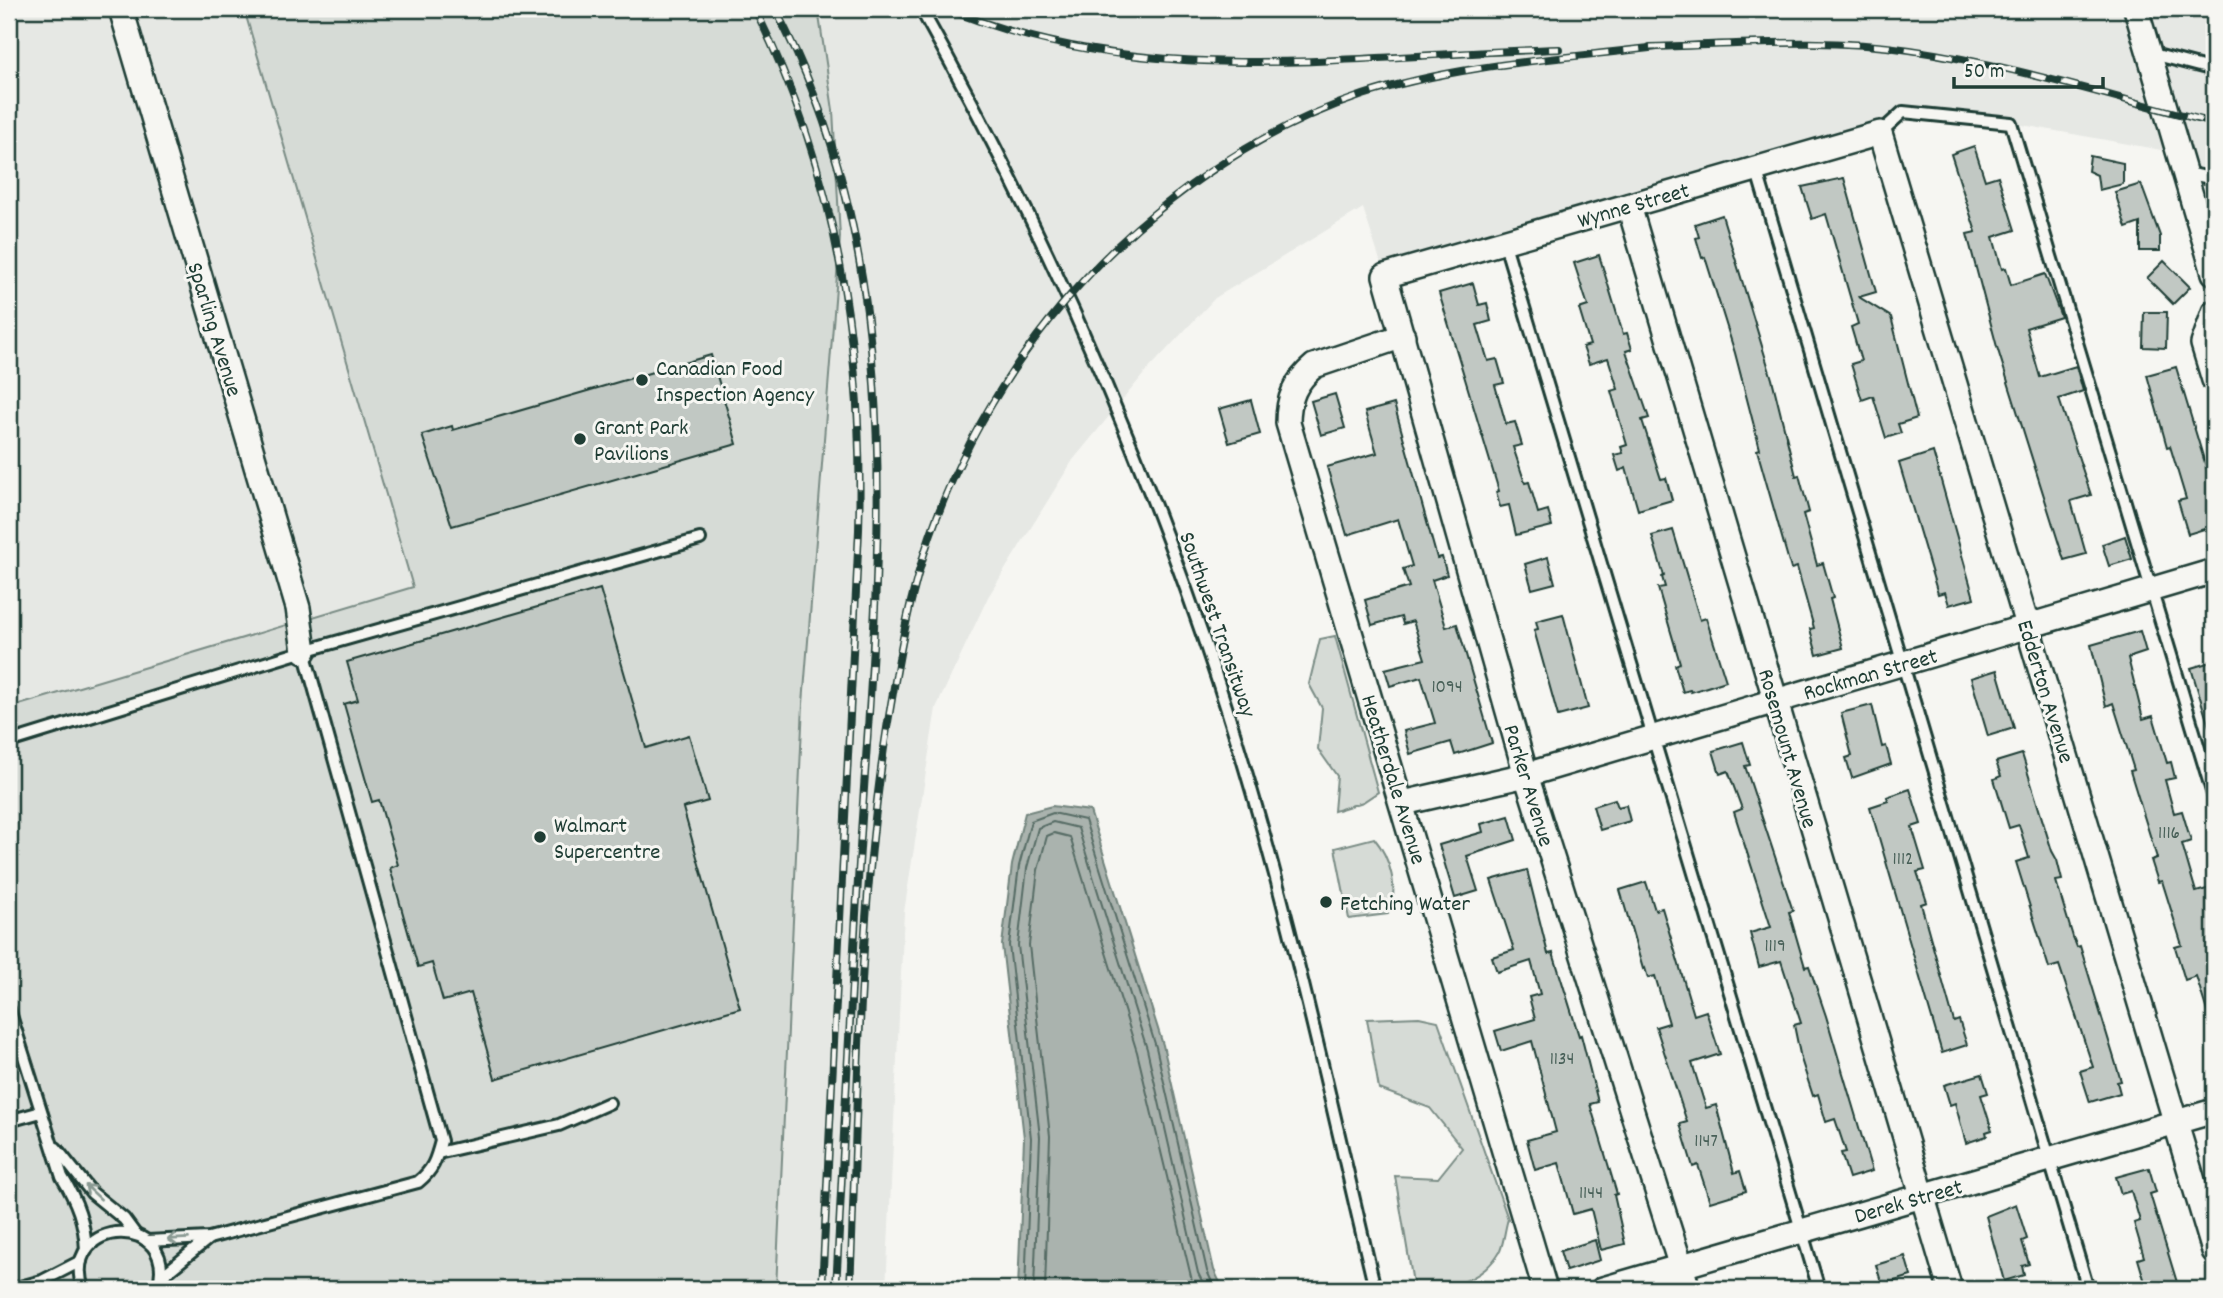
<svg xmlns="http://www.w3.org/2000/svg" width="2223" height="1298" font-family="Dekko,sans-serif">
  <rect width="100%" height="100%" fill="#f6f6f2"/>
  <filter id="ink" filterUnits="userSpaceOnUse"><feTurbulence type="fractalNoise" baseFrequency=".0143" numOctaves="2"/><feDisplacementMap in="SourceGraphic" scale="14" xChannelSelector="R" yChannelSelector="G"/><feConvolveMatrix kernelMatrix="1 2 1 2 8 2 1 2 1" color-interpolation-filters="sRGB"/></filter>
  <g filter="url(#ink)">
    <!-- built -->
    <g fill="#e6e8e4">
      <path d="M9,9h235l169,579 -404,120z"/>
      <path d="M818,9h1307l42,142 -156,-28 -108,-11 -23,21 -495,143 -22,-68 -148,90 -72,77 -70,85 -85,137 -52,111 -32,204 -18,377h-110l27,-585 37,-467 -7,-127z"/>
      <path d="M2136,9h78v170l-31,-7z"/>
    </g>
    <!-- green -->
    <g fill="#d6dbd6" stroke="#7a8c85" stroke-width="2">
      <path d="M244,9h574l15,101 7,127 -37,467 -27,585h-767v-581l404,-121z"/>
      <path d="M1335,636l43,156 -15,10 -29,9 3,-35 -19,-27 4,-41 -13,-24 11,-45z"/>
      <path d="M1374,838c16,19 26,53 14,76l-39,5 -14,-71z"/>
      <path d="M1419,1017l19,4 70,198c-3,9 -4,23 -8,32 -18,32 -53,38 -86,38l-19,-113 43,2 24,-30 -32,-40 -51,-19 -12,-70z"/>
    </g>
    <!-- water -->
    <path fill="#aab3ae" stroke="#72847d" stroke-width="2" d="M1052,806l38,5 73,234 51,225 9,19h-205l6,-151 -22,-193 10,-80 13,-52z"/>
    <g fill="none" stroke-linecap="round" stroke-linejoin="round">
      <!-- shore -->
      <g stroke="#576c65" stroke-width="2">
        <path d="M1025,1289l6,-151 -22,-193 10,-79 12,-45 22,-8 32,7 71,227 51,224 8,18"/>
        <path d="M1034,1289l6,-152 -22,-192 9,-77 11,-40 15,-6 25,6 69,221 51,224 8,16"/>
        <path d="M1045,1289l5,-153 -21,-191 9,-75 9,-34 7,-3 16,4 67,215 57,237"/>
      </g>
    </g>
    <!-- building -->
    <g fill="#c1c8c3" stroke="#1f3d34" stroke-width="2">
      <path d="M1974,146l11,34 13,-4 17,54 -22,7 9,32 4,-1 5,17 34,-11 16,43 -35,11 14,49 36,-11 7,25 -24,8 32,96 -20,6 15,53 -22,6 -67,-213 -30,-113 9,-2 -25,-78z"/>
      <path d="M2090,156l33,7v21l-24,6 -2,-15 -9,-4z"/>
      <path d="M1844,178l32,114 -17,5 32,20 26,101 -19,6 3,9 -15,5 -13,-42 -11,4 -11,-36 10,-3 -10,-34 7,-3 -32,-110 -14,5 -10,-32z"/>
      <path d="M2141,184l19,52v15h-20v-28l-14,5 -11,-36z"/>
      <path d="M1722,215l50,164 24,97 3,-1 10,37 -6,2 14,51 6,-2 10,35 -3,1 13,49 -26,7 -7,-26 4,-1 -17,-61 -6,2 -34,-119 3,-1 -25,-96 -30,-96 -3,1 -6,-20 3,-1 -4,-13z"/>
      <path d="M1599,255l24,79 4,-1 5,16 -6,2 23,67 -7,2 19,59 5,-1 6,22 -34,10 -12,-42 -7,3 -5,-16 9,-2 -2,-6 6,-2 -16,-54 7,-2 -10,-31 -19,6 -6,-17 7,-2 -11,-36 9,-3 -14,-43z"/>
      <path d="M2164,261l26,26 -17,17 -26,-26z"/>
      <path d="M1473,283l6,22 8,-2 4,18 -14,4 11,36 9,-2 7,24 -9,2 11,39 9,-2 7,23 -9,2 12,36 4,-1 9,31 10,-3 4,16 -36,9 -7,-30 -9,2 -4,-15 3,-1 -60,-198z"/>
      <path d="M2144,312h23l-1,36 -23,-1z"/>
      <path d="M711,355l26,89 -285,82 -30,-91 30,-9 1,4z"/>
      <path d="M2176,367l38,126v33l-26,8 -10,-33 8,-2 -16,-53 -3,1 -20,-72z"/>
      <path d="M1335,394l10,34 -24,7 -10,-34z"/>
      <path d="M1251,400l9,34 -31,9 -10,-34z"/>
      <path d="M1394,404l43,154 5,-1 5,18 -15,5 14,47 11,-3 35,119 -37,12 -4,-13 -41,12 -6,-23 31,-8 -14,-46 -31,9 -5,-17 40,-10 -12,-38 -10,3 -2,-7 -29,8 -7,-25 44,-13 -6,-18 9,-3 -14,-47 -51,16 -20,-68 50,-14 -12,-41z"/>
      <path d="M1933,452l41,146 -25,7 -4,-13 -7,2 -39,-131z"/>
      <path d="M1673,530l27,90 6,-2 20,63 -35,11 -1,-2 -7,2 -8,-27 5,-2 -22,-75 7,-1 -3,-10 2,-1 -12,-40z"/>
      <path d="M2125,536l7,23 -23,7 -7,-22z"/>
      <path d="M1548,557l7,26 -23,6 -7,-25z"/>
      <path d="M600,589l46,159 43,-13 19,66 -25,7 57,200 -245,71 -24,-86 -28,8 -11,-38 -14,4 -28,-99 8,-3 -19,-65 -7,2 -28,-98 14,-4 -11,-38z"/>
      <path d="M1563,614l25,94 -30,8 -24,-86 4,-1 -2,-8z"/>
      <path d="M2140,631l6,21 -18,6 15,61 10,-3 14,47 4,-1 4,16 -10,2 9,33 8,-2 9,30 -9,3 14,48 18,-5v136l-3,1 -15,-48 -11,4 -10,-33 7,-2 -20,-64 -4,1 -7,-22 6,-2 -27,-87 4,-1 -21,-67 -7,3 -15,-61z"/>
      <path d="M2214,661v69h-4l-19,-62z"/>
      <path d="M1997,670l17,58 -26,8 -17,-58z"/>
      <path d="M1872,705l10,42 4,-1 5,18 -39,14 -6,-20 6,-2 -11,-43z"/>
      <path d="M1743,742l7,23 -5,1 48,145 -4,1 16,55 4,-1 17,50 46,155 -23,7 -8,-25 5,-1 -11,-33 -9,3 -8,-28 -5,2 -12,-37 -7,-34 7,-2 -20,-62 -22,6 -9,-34 21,-6 -37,-115 8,-3 -14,-38 -8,3 -7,-23z"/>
      <path d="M2022,754l30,97 5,9 5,20 -6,1 17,56 4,10 3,-1 41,135 -4,1 3,11 -30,9 -10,-31 13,-4 -34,-102 -10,3 -33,-106 13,-4 -10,-33 -10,3 -15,-49 7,-3 -5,-14z"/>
      <path d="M1910,789l11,35 -9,3 13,43 -8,2 10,30 -6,2 33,118 5,-2 8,25 -25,8 -72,-246 18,-6 -1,-4z"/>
      <path d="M1615,799l3,8 8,-2 4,16 -30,9 -7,-24z"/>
      <path d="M1509,816l7,24 -49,16 11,35 -23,7 -16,-53 44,-13 -2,-8z"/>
      <path d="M1527,870l21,84 5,-1 26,83 2,-1 17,67 -8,2 27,90 -3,1 11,49 -24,6 -10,-41 -18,5 -14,-51 -24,7 -8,-30 29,-8 -24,-91 -31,10 -6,-20 40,-12 -6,-22 11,-3 -9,-33 -34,11 -5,-15 22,-7 -23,-70z"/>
      <path d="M1646,882l9,28 7,-2 32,107 12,-4 14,43 -28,9 14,45 10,-3 18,68 6,-2 6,20 -36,11 -12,-37 -5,2 -13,-43 7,-2 -31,-95 13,-4 -14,-47 -7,2 -3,-10 -2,1 -23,-79z"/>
      <path d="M1982,1074l6,19 -7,2 11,35 -6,2 1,4 -21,7 -11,-40 -5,2 -6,-20z"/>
      <path d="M2149,1168l7,24 -6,2 29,95h-32l-9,-30 6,-2 -10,-34 6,-2 -9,-30 -10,3 -5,-17z"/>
      <path d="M2016,1204l11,35 -5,2 7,23 -7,2 2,9 -20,6 -18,-65z"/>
      <path d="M1595,1240l5,20 -34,11 -6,-20z"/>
      <path d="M1905,1256l6,20 -29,9 -6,-20z"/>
    </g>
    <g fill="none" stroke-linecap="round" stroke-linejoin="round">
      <defs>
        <g id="lane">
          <path d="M921,9c121,216 221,441 298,676 65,198 108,402 156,604"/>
          <path d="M2149,53l65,17"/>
          <path d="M1880,133l23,-21 108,11 203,675"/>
          <path d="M1756,168l332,1121"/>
          <path d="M2183,172l31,7"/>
          <path d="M1504,241l315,1048"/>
          <path d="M9,742l295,-91 396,-112"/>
          <path d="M9,1009l53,168c15,24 23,46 24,74"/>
          <path d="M9,1121l32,-9"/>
          <path d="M56,1148l36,45 32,26 11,15"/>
          <path d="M438,1153l121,-28 50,-22"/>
          <path d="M147,1241l62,-3 209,-56c15,-12 18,-22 23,-41l-137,-490"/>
          <path d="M161,1277l48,-39"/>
          <path d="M13,1289l29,-8 39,-20"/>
          <path d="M83,1289c-24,-73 98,-77 75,0"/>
        </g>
        <g id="street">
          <path d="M121,9l177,599 6,43"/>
          <path d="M2136,9l78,264"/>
          <path d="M1629,206l321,1083"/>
          <path d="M2214,312l-11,32 11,36"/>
          <path d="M1403,336l-89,30c-19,16 -26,32 -26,57l257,866"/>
          <path d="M1403,803l123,-28 688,-204"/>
          <path d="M1603,1289l611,-178"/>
          <path d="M1688,1289l-162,-514 -141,-499 495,-143 334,1118"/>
        </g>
      </defs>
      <!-- lane casing -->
      <use href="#lane" stroke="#1f3d34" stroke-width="16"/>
      <!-- street casing -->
      <use href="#street" stroke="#1f3d34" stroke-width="28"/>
      <!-- lane -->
      <use href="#lane" stroke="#f6f6f2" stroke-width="10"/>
      <!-- street -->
      <use href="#street" stroke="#f6f6f2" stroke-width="23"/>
      <defs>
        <g id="rail">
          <path d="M755,9c82,165 109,338 104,521l-37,759"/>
          <path d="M775,9c136,256 104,547 86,824 -10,152 -17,304 -25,456"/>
          <path d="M948,9c196,82 405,46 611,40"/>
          <path d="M1650,47c86,-2 173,-10 260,3 103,15 204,48 304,73"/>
          <path d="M850,1289c8,-187 8,-376 37,-561 11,-65 21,-129 43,-192 41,-117 114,-226 207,-308 67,-58 141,-105 226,-133 95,-31 196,-36 294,-48"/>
        </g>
      </defs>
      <!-- rail casing -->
      <use href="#rail" stroke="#1f3d34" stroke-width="8"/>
      <!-- rail -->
      <use href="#rail" stroke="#f6f6f2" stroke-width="5" stroke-dasharray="16" stroke-linecap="butt"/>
    </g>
    <!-- one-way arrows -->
    <defs><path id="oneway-shaft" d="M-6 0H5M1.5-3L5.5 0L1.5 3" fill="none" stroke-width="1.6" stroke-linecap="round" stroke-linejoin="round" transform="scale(1.75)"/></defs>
    <g stroke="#8a9a93">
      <use href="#oneway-shaft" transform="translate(93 1192) rotate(-137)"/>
      <use href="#oneway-shaft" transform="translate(178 1239) rotate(177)"/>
    </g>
  </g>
  <!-- markers -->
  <g fill="#1f3d34" stroke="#f6f6f2" stroke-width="2.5">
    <circle cx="642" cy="380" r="7"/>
    <circle cx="580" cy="439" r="7"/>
    <circle cx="540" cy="837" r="7"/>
    <circle cx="1326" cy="902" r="7"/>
  </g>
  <g text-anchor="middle" stroke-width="6" stroke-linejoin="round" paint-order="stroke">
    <!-- number labels -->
    <g font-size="19" fill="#486058">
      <text x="1447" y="692">1094</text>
      <text x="2169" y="838">1116</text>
      <text x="1903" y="864">1112</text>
      <text x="1775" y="951">1119</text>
      <text x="1562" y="1064">1134</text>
      <text x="1706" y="1146">1147</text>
      <text x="1591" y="1198">1144</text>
    </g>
    <!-- street labels -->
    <g font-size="23" fill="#1f3d34" stroke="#f6f6f2">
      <text transform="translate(1633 204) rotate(-16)" y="8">Wynne Street</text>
      <text transform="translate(216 329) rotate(73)" y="8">Sparling Avenue</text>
      <text transform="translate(1219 624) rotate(71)" y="8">Southwest Transitway</text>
      <text transform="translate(1870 673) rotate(-16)" y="8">Rockman Street</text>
      <text transform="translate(2047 691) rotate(73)" y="8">Edderton Avenue</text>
      <text transform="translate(1789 748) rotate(74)" y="8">Rosemount Avenue</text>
      <text transform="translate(1395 779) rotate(73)" y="8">Heatherdale Avenue</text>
      <text transform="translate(1530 785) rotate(73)" y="8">Parker Avenue</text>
      <text transform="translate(1908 1200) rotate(-16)" y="8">Derek Street</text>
    </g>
    <!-- poi labels -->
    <g font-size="23" fill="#1f3d34" stroke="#f6f6f2" text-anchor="start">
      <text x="656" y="375">Canadian Food<tspan x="656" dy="26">Inspection Agency</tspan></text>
      <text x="594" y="434">Grant Park<tspan x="594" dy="26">Pavilions</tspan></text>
      <text x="554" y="832">Walmart<tspan x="554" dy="26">Supercentre</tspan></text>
      <text x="1340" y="910">Fetching Water</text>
    </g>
  </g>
  <!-- margin -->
  <rect width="2223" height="1298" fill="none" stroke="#f6f6f2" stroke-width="35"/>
  <rect x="18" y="18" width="2188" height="1263" fill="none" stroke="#1f3d34" stroke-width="2.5" filter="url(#ink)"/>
  <!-- scale -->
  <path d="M1954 77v10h149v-10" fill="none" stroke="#1f3d34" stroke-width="3.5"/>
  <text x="1964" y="77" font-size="21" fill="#1f3d34" stroke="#f6f6f2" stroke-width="5" paint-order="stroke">50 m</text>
</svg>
